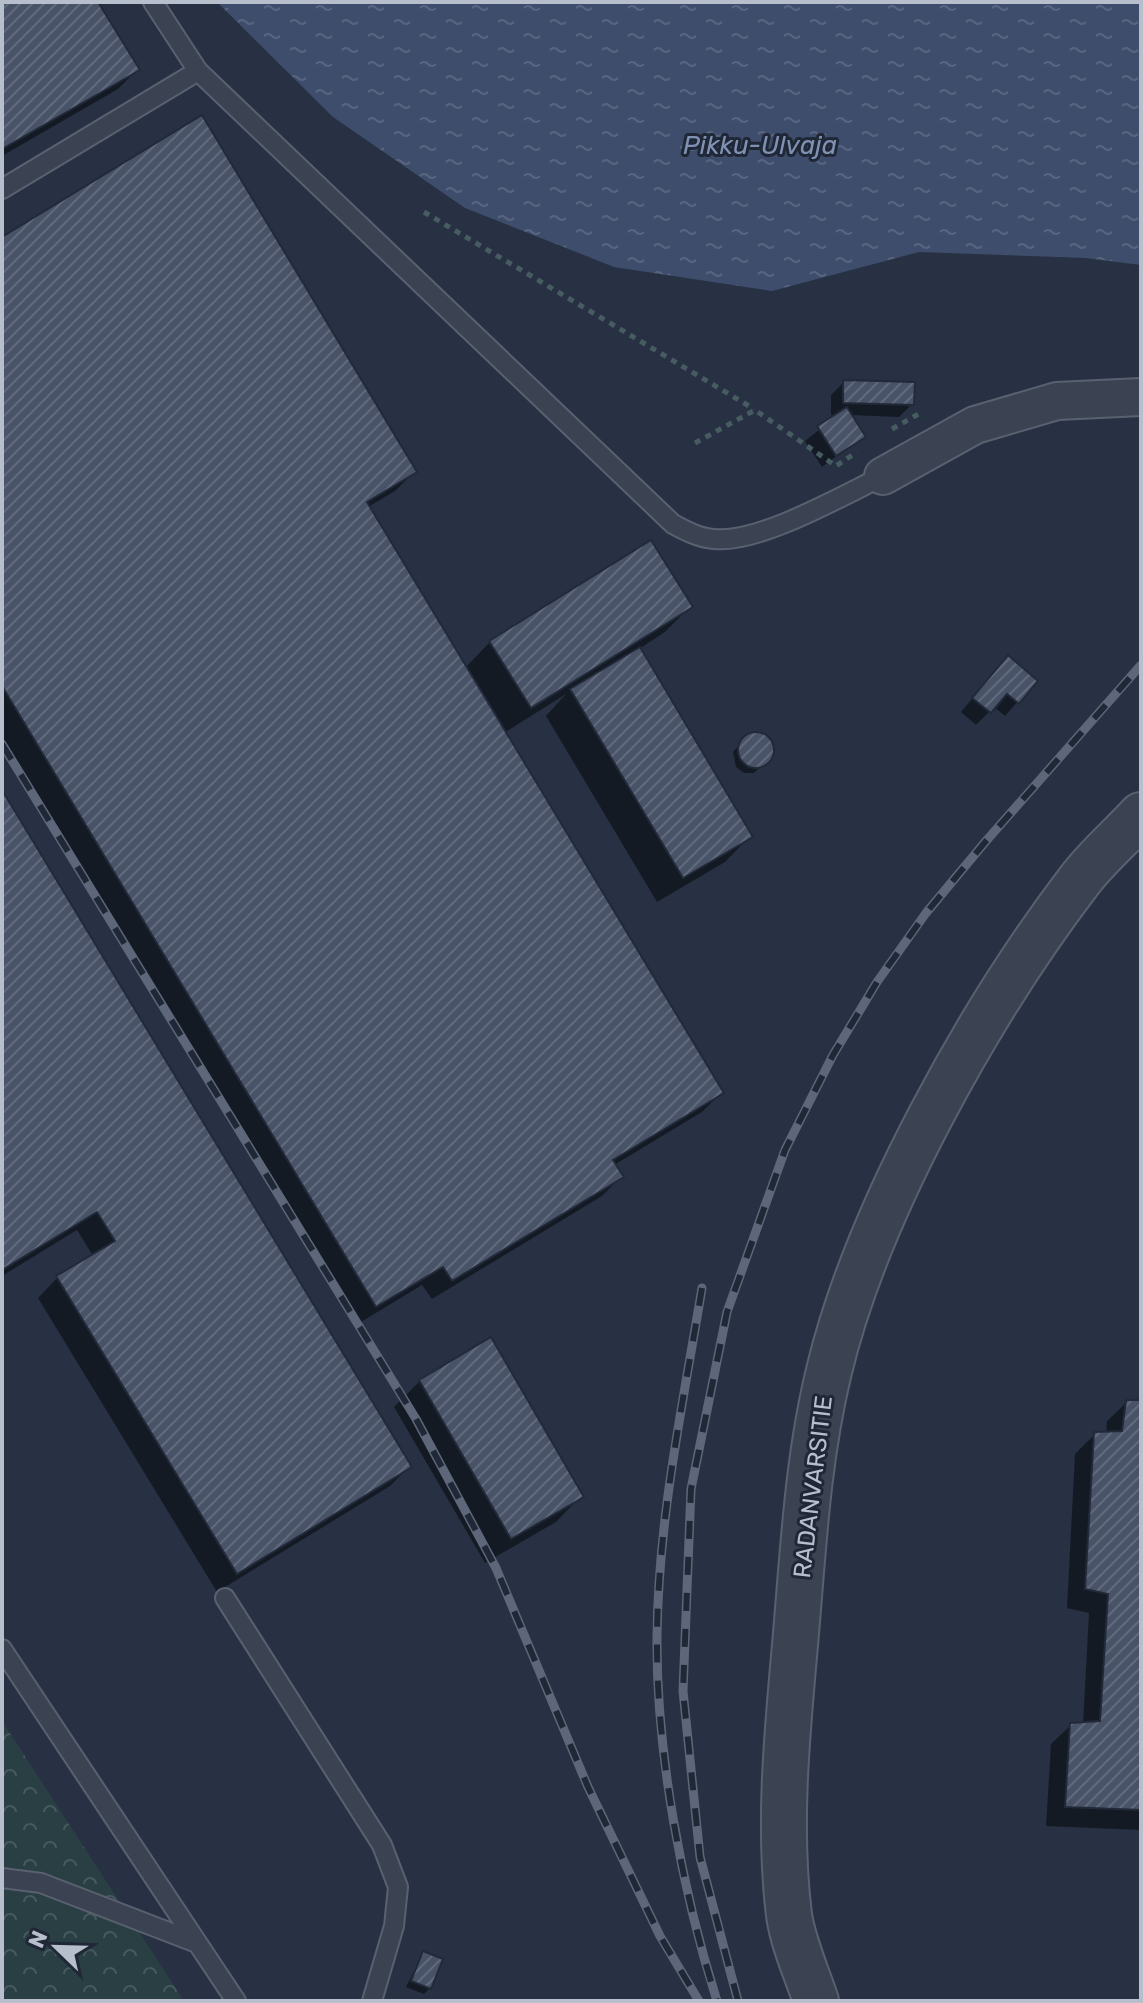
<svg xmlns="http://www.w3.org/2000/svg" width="1143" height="2003" font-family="Rubik,sans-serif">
  <defs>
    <pattern id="park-crowns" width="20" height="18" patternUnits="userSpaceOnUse" patternTransform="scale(2)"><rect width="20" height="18" fill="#293f44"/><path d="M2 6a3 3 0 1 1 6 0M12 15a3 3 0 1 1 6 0" fill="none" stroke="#46595e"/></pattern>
    <pattern id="water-ripples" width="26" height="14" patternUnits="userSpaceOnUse" patternTransform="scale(2)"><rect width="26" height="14" fill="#3d4d6b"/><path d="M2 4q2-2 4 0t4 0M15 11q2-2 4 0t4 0" fill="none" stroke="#57657f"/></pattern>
    <pattern id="building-hatch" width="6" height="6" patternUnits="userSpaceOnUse" patternTransform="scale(2)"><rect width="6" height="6" fill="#485367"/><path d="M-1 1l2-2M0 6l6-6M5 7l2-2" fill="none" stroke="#606a7c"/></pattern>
  </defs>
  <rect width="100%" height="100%" fill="#273143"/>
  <!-- park -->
  <path fill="url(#park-crowns)" d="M2,1721l182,280h-182z"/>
  <!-- water -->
  <path fill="url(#water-ripples)" d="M217,2h924v263l-55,-7 -167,-6 -147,39 -158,-24 -149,-59 -132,-91z"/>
  <!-- shadow -->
  <g fill="#0007">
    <path d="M2,2h94l41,68 -19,19 -116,67z"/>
    <path d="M2,239l413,232 -20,20 -27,16 97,161 25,-26 200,-35 -25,25 -26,17 111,187 -25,26 -68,40 -111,-186 20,-22 -62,39 217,360 -19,19 -88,53 7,12 -19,19 -170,103 -10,-14 -66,40 -354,-588z"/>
    <path d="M844,382l68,22 -13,13 -49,-2 13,21 -41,31 -17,-26 33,-26h-7v-20z"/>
    <path d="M995,671l41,10 -31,35 -11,-9 -18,18 -15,-13z"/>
    <path d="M747,736h17l7,9 1,10 -18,18h-10l-8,-6 -3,-15z"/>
    <path d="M2,794l408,672 -20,20 -173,106 -179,-294 19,-20 36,-22 -16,-26 -75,46z"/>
    <path d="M420,1381l161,115 -25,26 -71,41 -91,-156z"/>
    <path d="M1127,1402h14v428l-95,-4 5,-82 20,-19 12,-1 6,-111 -22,-5 8,-154 20,-20h11l1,-13z"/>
    <path d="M423,1953l7,35 -6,6 -18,-7z"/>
  </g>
  <!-- building -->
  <g fill="url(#building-hatch)" stroke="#222a3a" stroke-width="2">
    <path d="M2,2h96l42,68 -138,79z"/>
    <path d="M202,115l215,357 -50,30 357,591 -111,67 11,17 -172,104 -9,-14 -67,40 -374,-621v-449z"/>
    <path d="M843,380l72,2 -1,23 -71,-2z"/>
    <path d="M847,407l19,30 -30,19 -19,-30z"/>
    <path d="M651,540l42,67 -162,101 -42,-67z"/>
    <path d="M640,647l113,190 -70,41 -113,-189z"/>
    <path d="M1008,655l30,26 -19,23 -12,-10 -16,19 -19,-15z"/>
    <circle cx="756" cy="750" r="18"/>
    <path d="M2,790l410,677 -175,107 -181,-298 59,-35 -18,-29 -95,58z"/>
    <path d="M491,1337l93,160 -73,42 -92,-159z"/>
    <path d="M1126,1400h15v410l-76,-3 5,-84 30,-2 8,-127 -23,-5 9,-157 28,-1z"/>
    <path d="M423,1951l20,8 -12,30 -20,-8z"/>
  </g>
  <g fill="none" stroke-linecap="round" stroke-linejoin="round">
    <defs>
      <g id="service">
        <path d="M153,2l45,69 475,453c13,7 26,14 41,15 44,5 128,-43 169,-63"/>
        <path d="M2,189l196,-118"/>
        <path d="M225,1598l157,247 16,42 -4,39 -22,75"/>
        <path d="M2,1649l234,352"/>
        <path d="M2,1878l39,5 156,60"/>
      </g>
      <path id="minor" d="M883,476l92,-51 82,-24 84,-4"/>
      <path id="tertiary" d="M816,2001c-9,-27 -23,-58 -27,-86 -11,-89 -2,-181 6,-270 8,-91 12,-184 34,-274 38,-159 151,-360 250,-490 18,-24 42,-44 62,-66"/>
    </defs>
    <!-- service casing -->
    <use href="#service" stroke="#596170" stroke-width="22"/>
    <!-- minor casing -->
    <use href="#minor" stroke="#596170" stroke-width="40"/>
    <!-- tertiary casing -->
    <use href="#tertiary" stroke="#596170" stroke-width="48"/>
    <!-- path -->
    <g stroke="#475c60" stroke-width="5" stroke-dasharray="6 6" stroke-linecap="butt">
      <path d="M424,212l330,197"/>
      <path d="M892,429l30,-17"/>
      <path d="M695,443l60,-33 81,56 21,-14"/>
    </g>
    <!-- service -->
    <use href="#service" stroke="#3b4352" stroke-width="18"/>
    <!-- minor -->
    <use href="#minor" stroke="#3b4352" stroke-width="36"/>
    <!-- tertiary -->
    <use href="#tertiary" stroke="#3b4352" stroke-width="44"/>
    <defs>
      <g id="rail">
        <path d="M2,744l414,675 80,149 92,219 72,149 39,65"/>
        <path d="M702,1288c-19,115 -44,232 -45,349 -1,115 25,254 60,364"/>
        <path d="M738,2001l-38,-144 -17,-166 8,-202 36,-177 58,-162 48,-95 44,-73 49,-69 60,-72 155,-176"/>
      </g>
    </defs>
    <!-- rail casing -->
    <use href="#rail" stroke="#5d6779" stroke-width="9"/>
    <!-- rail -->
    <use href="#rail" stroke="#202838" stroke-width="6" stroke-dasharray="18" stroke-linecap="butt"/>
  </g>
  <g text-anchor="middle" stroke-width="6" stroke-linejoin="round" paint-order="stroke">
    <!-- street labels -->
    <g font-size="24" fill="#b8bfcc" stroke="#202838">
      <text transform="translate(813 1487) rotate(-83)" y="8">RADANVARSITIE</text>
    </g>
    <!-- water labels -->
    <g font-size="26" font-style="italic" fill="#8092b3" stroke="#202838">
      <text x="760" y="154">Pikku-Ulvaja</text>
    </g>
  </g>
  <!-- border -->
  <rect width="1143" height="2003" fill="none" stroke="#b8bfcc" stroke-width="8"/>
  <!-- north arrow -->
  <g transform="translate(56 1947) rotate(293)" stroke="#202838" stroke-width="6" paint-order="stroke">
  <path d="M0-6L14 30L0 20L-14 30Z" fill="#b8bfcc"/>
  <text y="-12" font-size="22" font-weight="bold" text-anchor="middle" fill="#b8bfcc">N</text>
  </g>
</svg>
